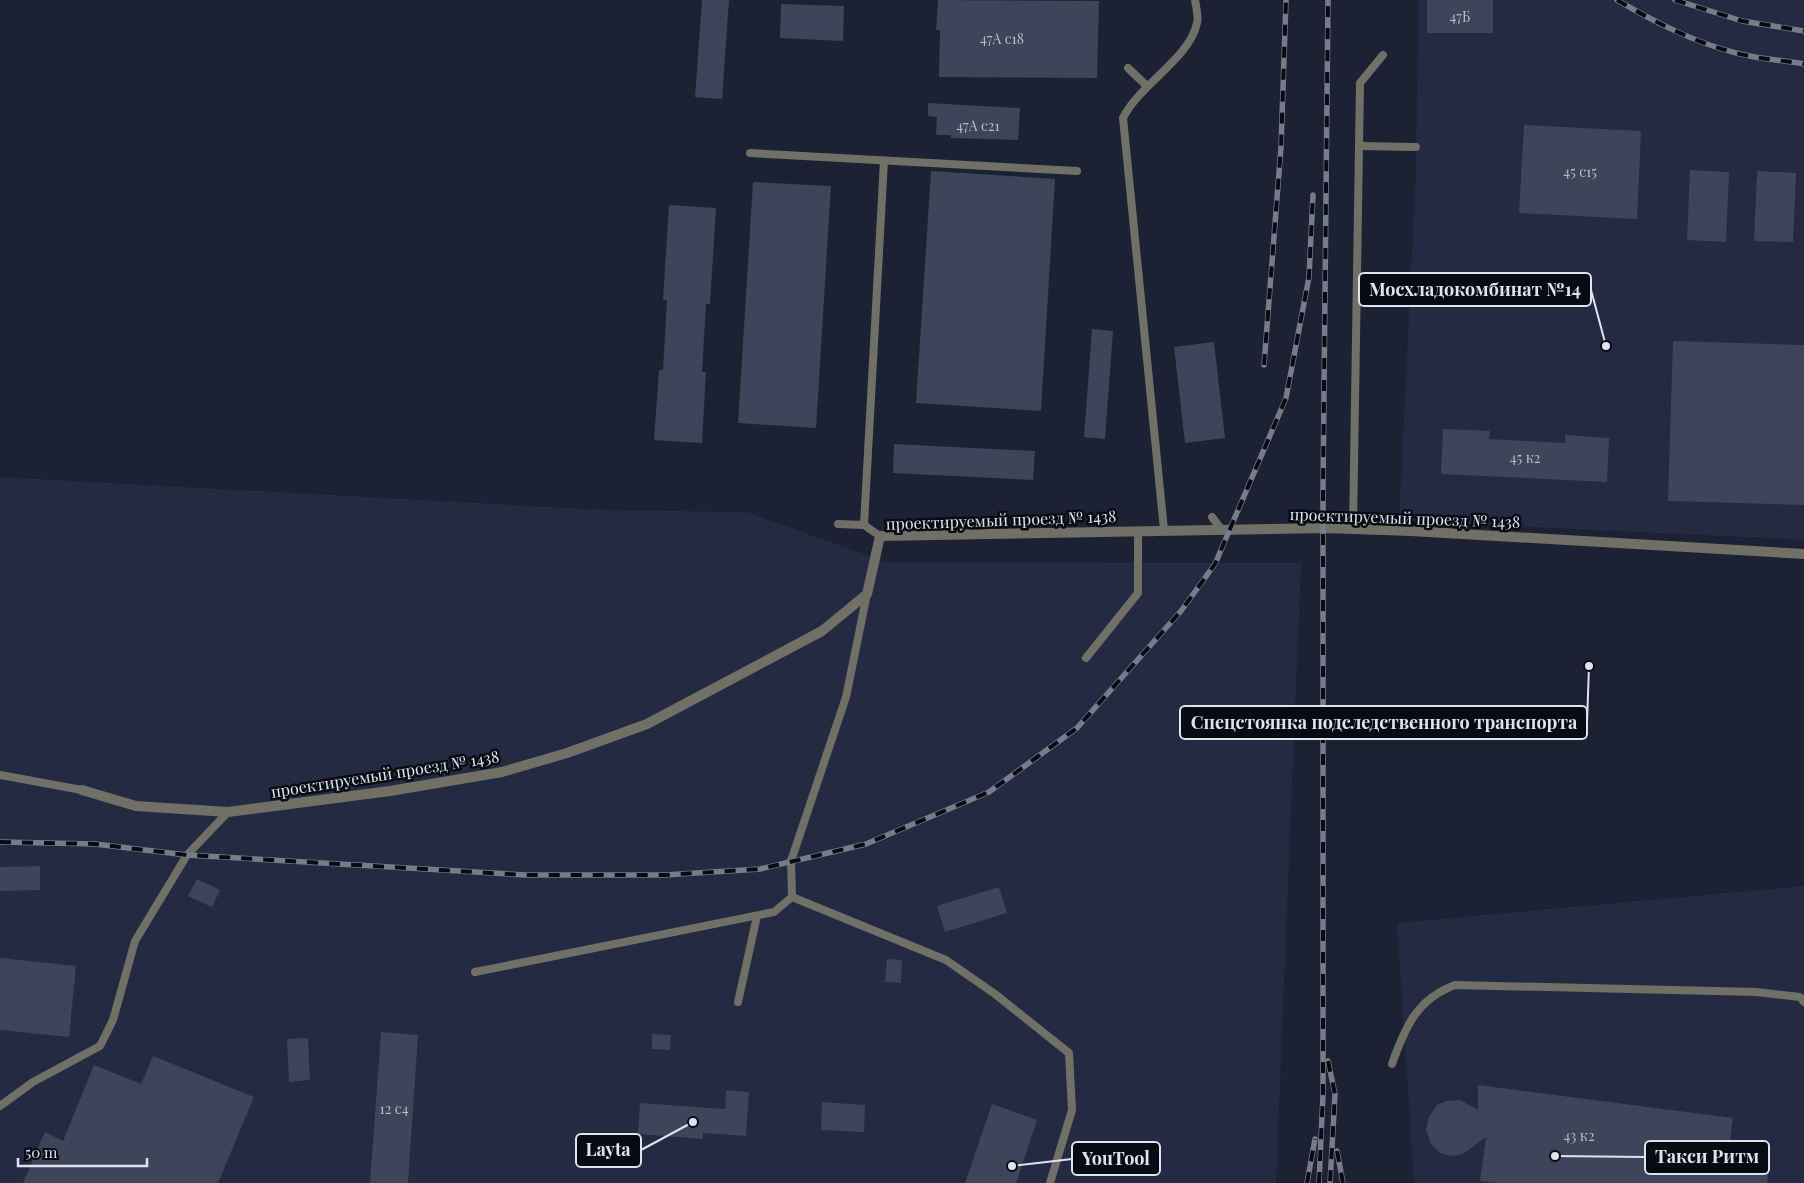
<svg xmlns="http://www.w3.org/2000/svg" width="1804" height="1183" font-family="'Playfair Display',serif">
  <rect width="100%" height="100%" fill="#1c2133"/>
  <!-- built -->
  <g fill="#242a42">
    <path d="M1418,0h386v540l-405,-19 17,-351z"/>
    <path d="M0,477l605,33 142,2 139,50 415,1 -25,620h-1276z"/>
    <path d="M1804,886v297h-390l-17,-260z"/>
  </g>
  <!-- building -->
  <g fill="#3e4459">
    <path d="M702,0h27l-7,99 -27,-2z"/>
    <path d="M938,0l161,1 -2,77 -158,-1 1,-47h-4z"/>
    <rect x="1427" y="0" width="66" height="33"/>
    <path d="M781,4l63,2 -1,35 -63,-3z"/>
    <path d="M928,103l92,5 -2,32 -67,-2v-3h-15l1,-18 -9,-1z"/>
    <path d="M1524,125l117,6 -4,88 -118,-6z"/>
    <path d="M1690,170l39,2 -3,70 -39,-2z"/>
    <path d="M931,171l124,8 -14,232 -125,-8z"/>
    <path d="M1757,171l39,2 -3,69 -39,-1z"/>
    <path d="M753,182l78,4 -15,242 -78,-5z"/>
    <path d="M669,205l47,3 -6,96h-4l-4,68h4l-4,71 -48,-3 5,-70h4l4,-70h-4z"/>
    <path d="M1092,329l21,2 -8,108 -21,-2z"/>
    <path d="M1673,341l131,4v160l-136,-4z"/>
    <path d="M1214,342l11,96 -40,5 -11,-96z"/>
    <path d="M1443,429l47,2 -1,8 76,4v-8l44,3 -2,44 -166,-8z"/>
    <path d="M894,444l141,7 -2,29 -140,-7z"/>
    <path d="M40,866v24l-40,1v-24z"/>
    <path d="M197,879l23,11 -8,17 -24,-11z"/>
    <path d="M999,887l8,26 -62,19 -8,-26z"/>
    <path d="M0,958l76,8 -7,71 -69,-7z"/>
    <path d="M887,959l15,1 -1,23 -16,-1z"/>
    <path d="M381,1032l37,3 -10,148h-38z"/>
    <path d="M652,1034l19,1 -1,15 -18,-1z"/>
    <path d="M308,1038l2,42 -21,2 -2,-43z"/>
    <path d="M153,1056l101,41 -36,86h-195l22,-51 18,9 31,-76 47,19z"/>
    <path d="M1478,1085l255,33 -3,22 23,2 9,8 8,10 -3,23h-270l-17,-2 6,-44 -23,17 -13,2 -10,-3 -9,-9 -5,-14 3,-13 8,-12 9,-4 14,-1 18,10z"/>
    <path d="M726,1090l23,2 -3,44 -43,-3v6l-65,-5 2,-31 85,6z"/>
    <path d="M822,1102l43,3 -1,27 -43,-2z"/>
    <path d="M992,1104l45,16 -21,63h-51z"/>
  </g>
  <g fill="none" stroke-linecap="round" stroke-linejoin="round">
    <!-- service -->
    <g stroke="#707066" stroke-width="8">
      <path d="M1128,68l19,18"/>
      <path d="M1359,146l57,1"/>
      <path d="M750,153l327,18"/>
      <path d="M1212,517l9,12"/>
      <path d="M838,524l26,1 16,11"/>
      <path d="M864,525l20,-364"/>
      <path d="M1353,529l7,-446 23,-28"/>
      <path d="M1164,530l-41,-412c16,-33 67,-60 74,-95 2,-6 -1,-16 -2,-23"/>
      <path d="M867,594l-21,103 -55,164 1,36 154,63 49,34 74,59 3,57 -22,73"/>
      <path d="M1086,658l52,-65v-62"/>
      <path d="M0,775l82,15"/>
      <path d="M475,972l299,-60 18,-15"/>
      <path d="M738,1002l19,-86"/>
      <path d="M1392,1064c13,-37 25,-65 63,-79l301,7 44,5 4,5"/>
      <path d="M0,1106l33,-24 67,-36 13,-26 22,-79 52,-86 41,-43"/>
    </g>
    <!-- minor -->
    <path stroke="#707066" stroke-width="10" d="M82,790l54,16 92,6 162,-21 112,-19 65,-19 80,-29 175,-93 45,-37 13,-58 445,-8 86,3 393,23"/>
    <defs>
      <g id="rail">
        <path d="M1617,0c38,22 76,42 119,53 22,6 46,7 68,11"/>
        <path d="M1675,0l67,21 62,10"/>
        <path d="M1264,365l17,-218 5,-147"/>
        <path d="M0,842l95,2 92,11 338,20h140l95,-6 106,-25 123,-52 88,-64 104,-117 34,-47 71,-166 23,-121 4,-82"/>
        <path d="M1328,1061l7,33 -5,89"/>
        <path d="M1337,1151l6,32"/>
        <path d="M1307,1183l8,-44"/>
        <path d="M1319,1183l4,-89v-604l5,-490"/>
      </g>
    </defs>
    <!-- rail casing -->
    <use href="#rail" stroke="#777c8b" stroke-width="5.5"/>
    <!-- rail -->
    <use href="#rail" stroke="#090b13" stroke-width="4" stroke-dasharray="11" stroke-linecap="butt"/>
  </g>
  <g text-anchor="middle" stroke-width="5" stroke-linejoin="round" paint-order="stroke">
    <!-- number labels -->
    <g font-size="14" fill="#b7bbca">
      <text x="1460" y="22">47Б</text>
      <text x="1002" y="44">47А с18</text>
      <text x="978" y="131">47А с21</text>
      <text x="1580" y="177">45 с15</text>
      <text x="1525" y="463">45 к2</text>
      <text x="394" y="1114">12 с4</text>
      <text x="1579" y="1141">43 к2</text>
    </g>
    <!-- street labels -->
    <g font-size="16" fill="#dfe3ef" stroke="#090b13">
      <text transform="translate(1405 518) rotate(2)" y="6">проектируемый проезд № 1438</text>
      <text transform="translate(1001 520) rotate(-2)" y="6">проектируемый проезд № 1438</text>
      <text transform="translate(385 774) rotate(-9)" y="6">проектируемый проезд № 1438</text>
    </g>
  </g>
  <!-- callouts -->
  <path fill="none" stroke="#dfe3ef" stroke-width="2" d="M1606 346L1591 290M1589 666L1587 723M693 1122L641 1150M1555 1156L1645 1157M1012 1166L1072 1159"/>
  <g fill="#dfe3ef" stroke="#090b13" stroke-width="2">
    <circle cx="1606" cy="346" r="5"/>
    <circle cx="1589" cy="666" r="5"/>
    <circle cx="693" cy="1122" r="5"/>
    <circle cx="1555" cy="1156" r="5"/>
    <circle cx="1012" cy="1166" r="5"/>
  </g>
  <g fill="#090b13" stroke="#dfe3ef" stroke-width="2">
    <rect x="1359" y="273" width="232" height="33" rx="5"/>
    <rect x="1180" y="706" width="407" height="33" rx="5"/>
    <rect x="576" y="1134" width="65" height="33" rx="5"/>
    <rect x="1645" y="1141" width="124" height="33" rx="5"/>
    <rect x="1072" y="1142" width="88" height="33" rx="5"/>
  </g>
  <g font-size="18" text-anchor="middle" font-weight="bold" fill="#dfe3ef">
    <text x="1475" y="296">Мосхладокомбинат №14</text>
    <text x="1384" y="729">Спецстоянка подследственного транспорта</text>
    <text x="608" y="1156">Layta</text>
    <text x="1707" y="1163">Такси Ритм</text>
    <text x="1116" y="1165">YouTool</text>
  </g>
  <!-- scale -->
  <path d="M18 1158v8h129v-8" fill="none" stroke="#dfe3ef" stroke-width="2.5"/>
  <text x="25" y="1158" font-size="15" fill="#dfe3ef" stroke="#090b13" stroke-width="4" paint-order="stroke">50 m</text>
</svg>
